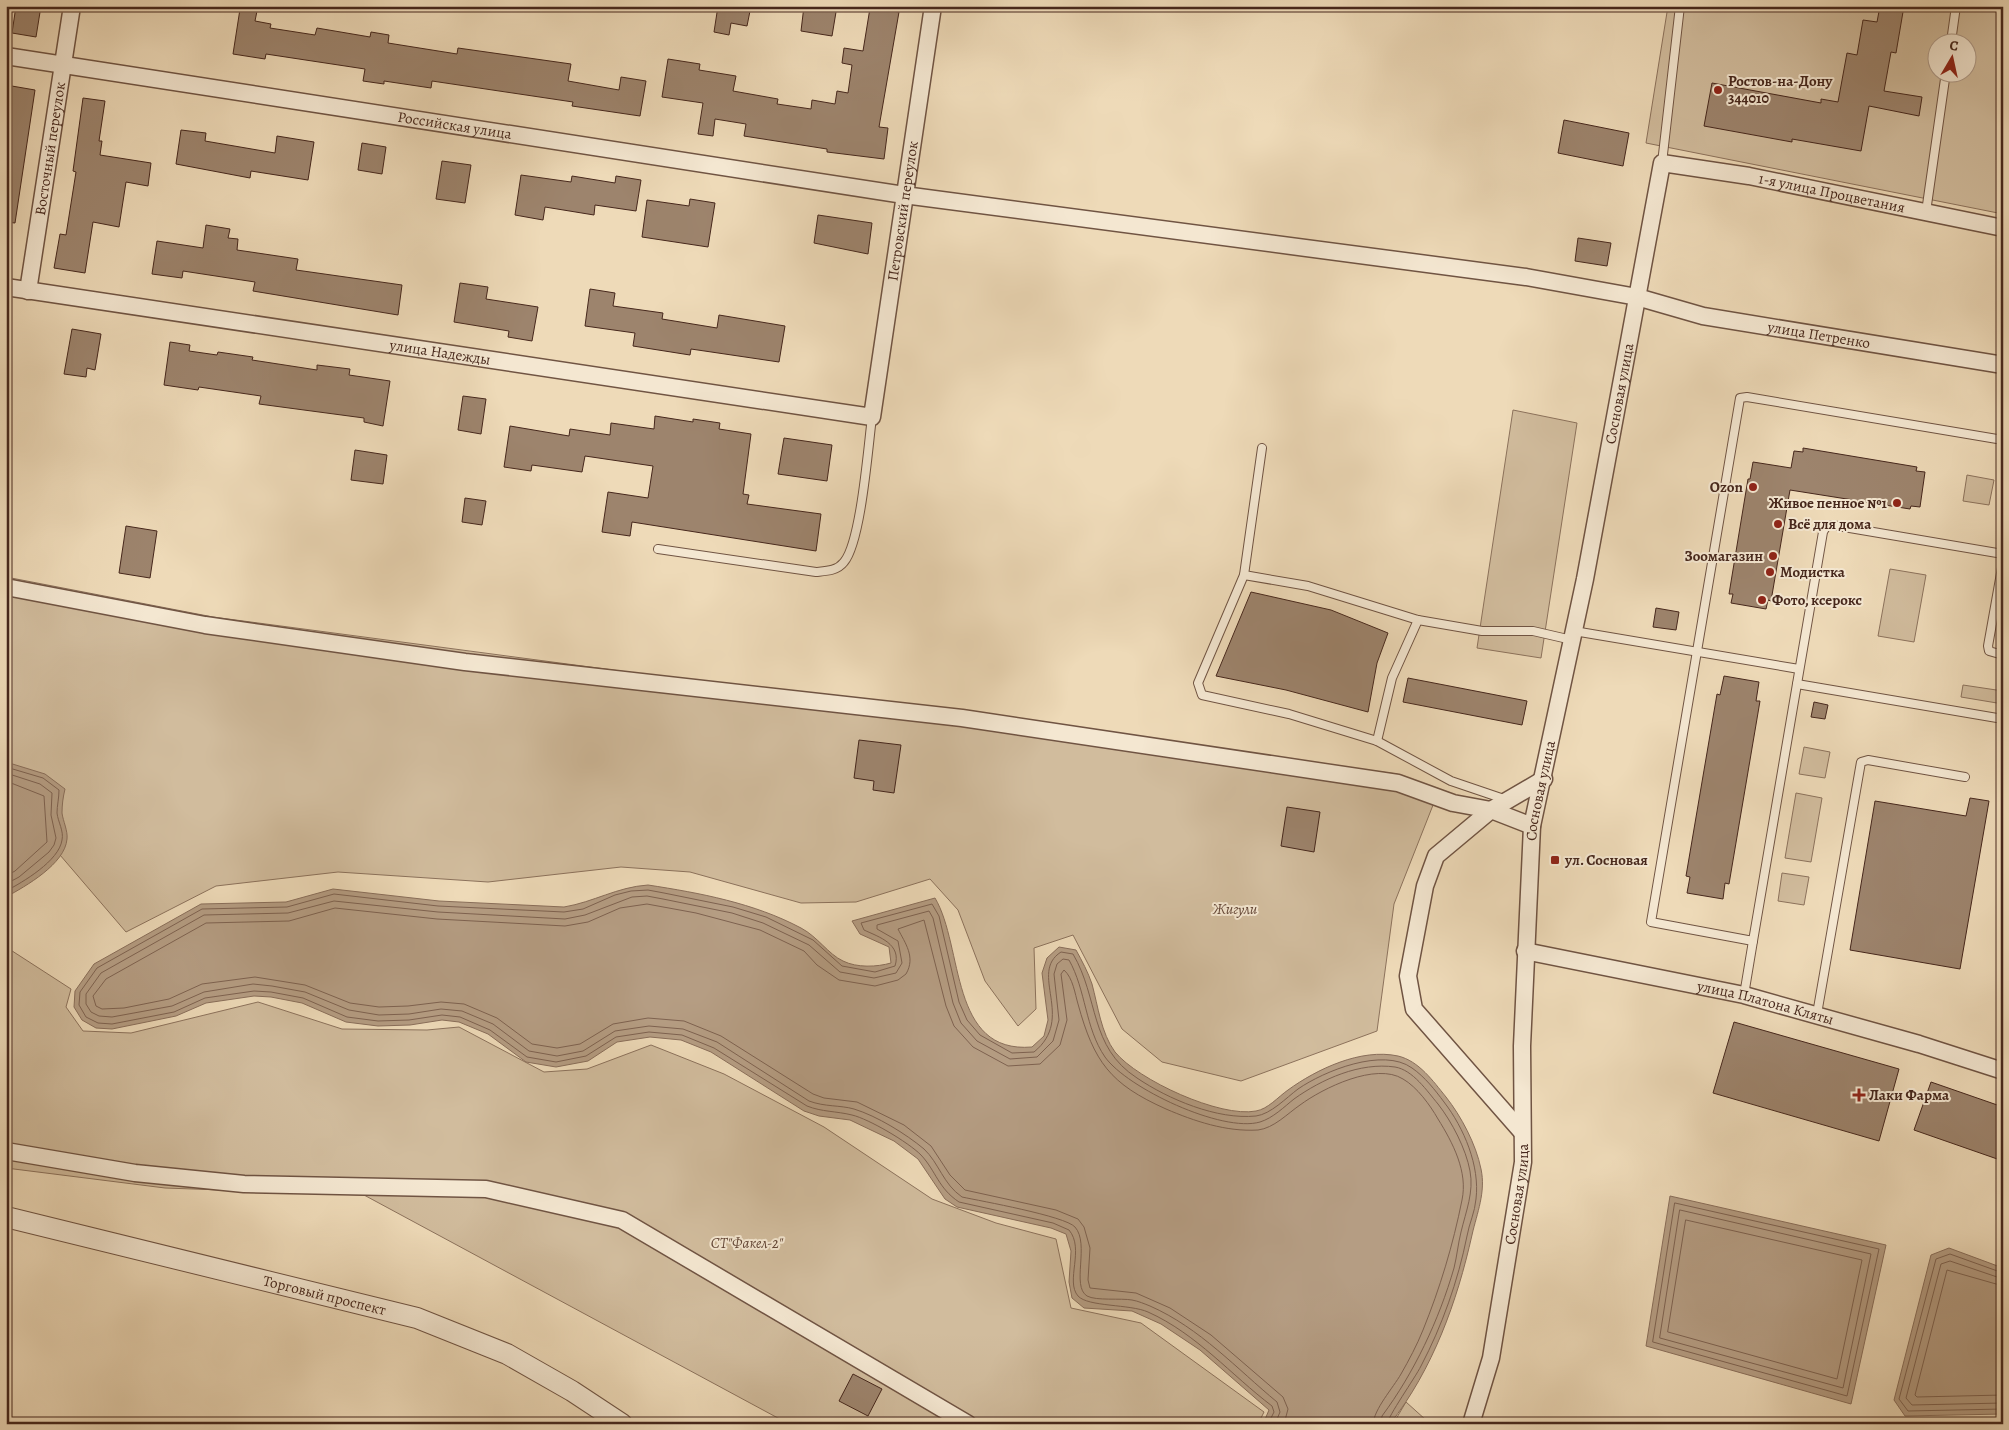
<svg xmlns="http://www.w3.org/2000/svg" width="2009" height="1430" font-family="Alegreya,serif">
  <rect width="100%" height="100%" fill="#eedab8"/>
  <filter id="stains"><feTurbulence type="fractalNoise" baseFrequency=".004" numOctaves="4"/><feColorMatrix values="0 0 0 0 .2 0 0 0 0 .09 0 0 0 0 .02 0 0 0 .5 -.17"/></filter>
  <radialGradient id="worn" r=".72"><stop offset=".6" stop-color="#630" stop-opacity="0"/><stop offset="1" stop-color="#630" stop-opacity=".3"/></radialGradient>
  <!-- green -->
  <g fill="#d1bc9d" stroke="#8c725c" fill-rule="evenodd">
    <path d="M1668,6h335v208l-357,-71zM1936,42h30v30h-30z"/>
    <path d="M1513,410l64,13 -36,235 -64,-10z"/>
    <path d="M1967,475l27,5 -5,25 -26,-4z"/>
    <path d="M1890,569l36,6 -12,67 -36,-6z"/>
    <path d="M6,577l207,40 1184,157 40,21 -43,109 -17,127 -136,50 -79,-19 -40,-33 -49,-94 -39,13 2,61 -18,17 -33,-45 -27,-71 -28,-31 -74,23 -55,1 -111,-31 -69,-5 -133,15 -150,-10 -122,14 -90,46 -72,-84 -48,-76z"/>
    <path d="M1963,685l40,6v13l-42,-7z"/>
    <path d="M1804,747l26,5 -5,26 -26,-4z"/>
    <path d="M1796,793l26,5 -11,64 -26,-4z"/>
    <path d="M1782,873l27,4 -5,28 -26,-4z"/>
    <path d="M6,947l65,42 -5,18 17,24 48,2 127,-31 84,27 85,1 32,-3 85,45 43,-3 64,-24 73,29 100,53 108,72 64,24 60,16 15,69 70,15 123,89 -6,12h-469l-425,-229 -199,-7 -159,-20z"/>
    <path d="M1406,1402l20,18 -1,4h-32z"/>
  </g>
  <!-- water -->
  <g fill="#b59d83" stroke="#896e5a">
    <path d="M6,762l39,12 20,15c-2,8 -3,16 -3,24 1,8 6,18 5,26 -2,25 -41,47 -61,58z"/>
    <path d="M648,885c52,8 106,18 153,43 17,9 27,26 42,33 14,7 34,6 48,2l-2,-16 -29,-13 -8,-13 83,-23c29,49 14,156 97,149l12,-11 4,-16 -6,-47 5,-15 12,-11 17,3c6,11 12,22 16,34 6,22 9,49 23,68 23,28 105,66 141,59 12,-2 22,-14 32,-21 29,-21 73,-42 110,-34 21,5 35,25 48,41 15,19 30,47 35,72 5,23 -4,44 -9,66 -15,67 -39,134 -82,189h-127l6,-14 -69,-60 -39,-26 -29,-13 -48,-3 -12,-10 -3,-16 2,-31 -5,-17 -15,-6 -94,-21 -12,-8 -27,-40 -24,-18 -44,-21 -31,-4 -15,-5 -93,-59 -30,-12 -31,-3 -33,5 -29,19 -32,6 -30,-5 -38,-28 -29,-12 -17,-2 -32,5 -32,1 -32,-4 -44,-19 -31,-6 -17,-1 -48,7 -30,13 -64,13 -16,-1 -14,-8 -8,-13 1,-16 19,-27 107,-60 85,-2 47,-13 106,12 125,6c30,-5 53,-20 84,-22z"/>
    <path d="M1670,1196l216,49 -35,159 -205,-58z"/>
    <path d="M1949,1248l54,20v146l-98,2 -11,-16 37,-145z"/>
  </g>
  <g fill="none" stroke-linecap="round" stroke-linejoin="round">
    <!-- shore -->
    <g stroke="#7e6250" stroke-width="1">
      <path d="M6,767l37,11 16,12c0,8 -2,16 -2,23 1,9 7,18 5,27 -3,21 -39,42 -56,51"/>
      <path d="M6,773l34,11 12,9 -1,22 5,23 -2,7 -5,7 -30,25 -13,7"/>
      <path d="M6,781l38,15 3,46 -32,29 -9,5"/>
      <path d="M1675,1203l204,46 -32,147 -194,-54z"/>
      <path d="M1680,1210l191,44 -28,134 -183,-50z"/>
      <path d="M1686,1220l176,40 -25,119 -169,-47z"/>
      <path d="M2003,1273l-53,-19 -14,5 -37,140 9,12 95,-2"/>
      <path d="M2003,1279l-53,-18 -9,3 -35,134 6,7 91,-2"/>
      <path d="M2003,1286l-56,-16 -32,125 2,2 86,-2"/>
      <path d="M1268,1424l6,-12 -2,-6c-41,-31 -75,-72 -124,-94 -18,-8 -60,-5 -70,-16 -13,-15 7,-47 -9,-66l-16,-7 -94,-21c-21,-14 -23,-31 -38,-47 -13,-13 -52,-36 -69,-40 -16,-4 -30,-3 -45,-9l-93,-58 -32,-13 -33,-3 -33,5 -30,19 -30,6 -29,-5 -37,-27 -30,-13 -18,-2 -33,5 -31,1 -31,-4 -44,-19 -32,-6 -17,-1 -49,7 -31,14 -62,12 -14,-1 -12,-6 -7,-12 1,-13 17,-24 105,-59 85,-2 47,-13 104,12 126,6 19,-3 32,-14 16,-4 17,-1 16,3 69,14 33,10 47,23 29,26 33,6 20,-6c7,-22 -16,-29 -31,-36l-3,-7 71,-19 7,12 20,86 8,18 13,15 32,18 22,-1c42,-34 -6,-79 27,-100l12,2c26,44 16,93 64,124 31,21 80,42 119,38 15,-2 30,-18 42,-27 26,-18 85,-42 114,-21 13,9 23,22 32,34 20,26 36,64 32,97 -1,13 -7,25 -9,37 -9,45 -25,90 -46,130 -6,12 -33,50 -34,58"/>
      <path d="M1275,1424l5,-12 -3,-10c-40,-33 -77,-74 -127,-96 -5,-2 -12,-5 -18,-6 -11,-2 -36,1 -45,-4 -16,-10 3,-52 -12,-69 -10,-11 -94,-26 -113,-30 -19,-13 -23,-34 -38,-48 -18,-15 -47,-33 -70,-40 -14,-4 -29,-2 -45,-8l-92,-59 -34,-13 -34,-3 -34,5 -32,20 -26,5 -28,-5 -36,-27 -31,-13 -21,-2 -32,5 -30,1 -30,-5 -44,-18 -33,-6 -19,-2 -49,8 -32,14 -60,11 -13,-1 -8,-4 -5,-8v-10l15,-21 103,-58 84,-2 46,-12 104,11 127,7 20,-4 47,-18 15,-1 16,3 69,14 31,10 46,22 31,27 34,6 22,-5 6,-10 -4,-22 -21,-12v-4l52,-14 4,7 20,85 8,20 16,18 33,18 27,-2 16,-16 6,-21 -5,-46 3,-10 6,-5 6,1c17,30 16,68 36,97 22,31 117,76 155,65 13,-4 24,-15 34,-23 28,-20 66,-37 101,-32 18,3 32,24 43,37 14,18 28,45 32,67 4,21 -4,40 -9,61 -3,12 -4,24 -7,36 -15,52 -40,105 -72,148l-1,8"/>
      <path d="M1284,1424l4,-15 -5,-12 -72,-62 -41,-27 -34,-15 -46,-5 -2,-8 2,-32 -6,-21 -6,-8 -22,-9 -91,-20 -15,-15 -19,-29 -27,-21 -47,-23 -33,-4 -11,-4 -92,-58 -37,-15 -36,-3 -35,6 -33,20 -23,4 -25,-4 -35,-26 -33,-14 -23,-2 -33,4 -29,1 -29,-4 -45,-18 -50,-8 -53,7 -33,15 -45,9 -22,1 -6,-3 -3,-10 13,-17 100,-56 83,-2 46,-13 102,11 128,7 23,-4 32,-14 27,-4 49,9 64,17 44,21 13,14 22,15 36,6 23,-6 8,-6c10,-17 -1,-31 -8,-45l26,-9 22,86 8,20 19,21 35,19 32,-2 20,-19 7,-25 -6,-46 3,-4c9,8 11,24 14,34 16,58 32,80 88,105 28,12 60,23 92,21 16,-2 29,-16 42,-25 23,-17 76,-43 103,-26 14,8 27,26 35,40 15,24 30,53 24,81 -9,45 -22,88 -39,130 -6,15 -14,30 -22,44 -8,14 -27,35 -28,50"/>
    </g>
  </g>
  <!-- building -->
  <g fill="#9d846d" stroke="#46271c">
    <path d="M16,6h25l-5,31 -24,-4z"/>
    <path d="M718,6h33l-4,20 -16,-3 -2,12 -15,-3z"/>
    <path d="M804,6h33l-5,30 -31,-5z"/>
    <path d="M1880,6h24l-8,47 -5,-1 -7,39 38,6 -3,19 -50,-10 -8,45 -69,-12v3l-88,-16 8,-43 109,20v-4l17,3 9,-49 10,2 6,-35 14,2z"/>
    <path d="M870,8l29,4 -20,115 9,1 -4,31 -57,-7v-3l-83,-13 2,-12 -31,-5 -2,17 -15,-2 5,-31 -41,-6 6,-38 32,5 -1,6 37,6 -3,15 45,8 -1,5 34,5 1,-9 23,4 2,-13 11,2 4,-28 -10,-2 2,-15 19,3z"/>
    <path d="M240,9l17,2 -2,10 16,3 -1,4 45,7 2,-7 53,9 1,-5 18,3 -1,8 69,11 1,-6 113,16 -3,17 51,9 2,-13 25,4 -6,35 -68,-10 1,-4 -141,-21 -1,7 -47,-7v3l-21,-3 2,-12 -99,-15 -1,5 -32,-5z"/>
    <path d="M6,85l29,5 -20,133 -9,-1z"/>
    <path d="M83,98l22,3 -6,40h3l-2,14 51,8 -3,23 -22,-4 -7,45 -26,-5 -8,51 -31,-5 6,-34 6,1 10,-63 -3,-1z"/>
    <path d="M1564,120l65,13 -6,33 -65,-13z"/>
    <path d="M181,130l25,3 -1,8 70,12 2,-17 37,6 -6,38 -57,-9 -1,7 -74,-14z"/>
    <path d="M362,143l24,4 -4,27 -24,-4z"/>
    <path d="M442,161l29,4 -6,38 -29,-4z"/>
    <path d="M521,175l50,7 1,-6 43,7 1,-7 25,4 -5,31 -41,-6 -1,10 -49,-8 -2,13 -28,-5z"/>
    <path d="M690,199l25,4 -7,44 -66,-10 5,-37 42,6z"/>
    <path d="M818,215l54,8 -4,31 -54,-11z"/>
    <path d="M206,225l24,4 -2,9 10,1 -1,11 61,9 -2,11 106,15 -4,30 -145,-24 2,-9 -72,-11 -1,7 -30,-4 5,-33 46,7z"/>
    <path d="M1578,238l33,5 -4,23 -32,-5z"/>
    <path d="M460,283l28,4 -2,12 52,8 -6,34 -24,-4 1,-6 -55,-9z"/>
    <path d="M590,289l25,4 -2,13 50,7 -1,6 55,9 2,-13 66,11 -6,36 -88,-13 -1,6 -57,-9 2,-13 -50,-7z"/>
    <path d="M72,329l29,5 -6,36 -8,-2 -1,9 -22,-3z"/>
    <path d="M170,342l20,3 -1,6 28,4 1,-3 35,5 -1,3 65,10v-5l33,4 -1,6 41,6 -7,45 -19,-4v-4l-105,-14 2,-8 -62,-9 -1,3 -34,-5z"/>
    <path d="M463,396l23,3 -5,35 -23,-4z"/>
    <path d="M655,416l38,6v-3l27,4 -1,6 32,5 -8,60 6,1 -2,9 74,10 -5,37 -184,-29 -2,14 -28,-4 6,-40 40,6 5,-32 -68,-10 -3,16 -50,-7 -1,6 -27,-4 6,-41 59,10 1,-7 40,6 1,-12 43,6z"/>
    <path d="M784,438l48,7 -5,36 -49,-7z"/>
    <path d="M1803,448l114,19 -1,4 9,1 -5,35 -9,-1 -1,3 -120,-19 -19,111 -3,-1 -2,9 -35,-6 2,-9h-4l19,-115h2l3,-17 38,6 3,-17 9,1z"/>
    <path d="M355,450l32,5 -4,29 -32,-4z"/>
    <path d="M465,498l21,3 -4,24 -20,-3z"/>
    <path d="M126,526l31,5 -7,47 -31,-5z"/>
    <path d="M1251,592l80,18 57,23 -11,30 -9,49 -82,-22 -70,-14z"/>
    <path d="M1656,608l23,4 -3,18 -23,-3z"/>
    <path d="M1724,676l35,6 -3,19h4l-31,183 -4,-1 -2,16 -36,-6 3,-16 -4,-1 31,-182 3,1z"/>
    <path d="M1408,678l119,23 -5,24 -119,-23z"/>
    <path d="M1814,702l14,3 -3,14 -14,-2z"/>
    <path d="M859,740l42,5 -7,48 -21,-3 1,-9 -20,-3z"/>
    <path d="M1970,798l19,3 -29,168 -110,-19 25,-149 91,15z"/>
    <path d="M1287,807l33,5 -6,40 -33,-6z"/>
    <path d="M1734,1022l165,47 -20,72 -166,-48z"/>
    <path d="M1931,1082l72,25v54l-89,-31z"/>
    <path d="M853,1374l29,15 -14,27 -29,-15z"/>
  </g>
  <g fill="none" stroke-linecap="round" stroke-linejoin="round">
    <defs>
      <g id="service">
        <path d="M1951,42l5,-36"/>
        <path d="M1662,163l18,-157"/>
        <path d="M1926,212l20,-140"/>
        <path d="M2003,440l-256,-43 -7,1 -89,524 102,19 70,-409 3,-5 6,-2 171,29"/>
        <path d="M1262,448l-18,127 -46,108 4,12 87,19 88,27 74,40 56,19"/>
        <path d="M658,549l158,23c10,-1 21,-1 28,-10 17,-20 24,-114 28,-145"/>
        <path d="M2003,562l-15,84 1,5 14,4"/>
        <path d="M1244,575l64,11 110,34 64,11h51l39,9"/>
        <path d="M1574,631l225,38"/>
        <path d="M1797,684l206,35"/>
        <path d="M1377,741l15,-63 26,-58"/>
        <path d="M1744,995l9,-54"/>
        <path d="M1817,1014l44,-252 7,-2 97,17"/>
      </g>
      <g id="minor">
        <path id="s1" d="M6,56l898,139 622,82 111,20 66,19 300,49"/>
        <path id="s2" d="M6,287l866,130 61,-411"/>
        <path id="s3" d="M28,291l44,-285"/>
        <path d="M6,587l199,38 260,37 497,56 436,65 55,20 38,7 41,16"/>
        <path id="s4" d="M1525,951l219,44 175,49 84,27"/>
        <path d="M1521,1131l-107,-122 -6,-33 17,-90 11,-30 55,-46 53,-31"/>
        <path d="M6,1151l129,22 109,11 242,5 136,31 346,204"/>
        <path id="s5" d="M1471,1424l20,-66 32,-196 -1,-116 10,-220 53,-247 77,-416 87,13 254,52"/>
      </g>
      <g id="tertiary">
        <path id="s6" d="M6,1217l411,101 90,36 65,37 50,33"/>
      </g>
    </defs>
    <!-- service casing -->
    <use href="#service" stroke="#705443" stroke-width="10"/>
    <!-- minor casing -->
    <use href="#minor" stroke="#705443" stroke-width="19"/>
    <!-- tertiary casing -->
    <use href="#tertiary" stroke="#705443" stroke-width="22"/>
    <!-- service -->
    <use href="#service" stroke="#f4e7d1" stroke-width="8"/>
    <!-- minor -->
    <use href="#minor" stroke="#f4e7d1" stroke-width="16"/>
    <!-- tertiary -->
    <use href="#tertiary" stroke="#f4e7d1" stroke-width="20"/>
  </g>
  <!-- markers -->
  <g fill="#8f2418" stroke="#f4e7d1" stroke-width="2">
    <circle cx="1718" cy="90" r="5"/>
    <circle cx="1753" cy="487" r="5"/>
    <circle cx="1897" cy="503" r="5"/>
    <circle cx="1778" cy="524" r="5"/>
    <circle cx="1773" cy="556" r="5"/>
    <circle cx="1770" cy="572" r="5"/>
    <circle cx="1762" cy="600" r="5"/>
    <rect x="1550" y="855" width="10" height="10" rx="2.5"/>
    <path d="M1856.5 1087.5h5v5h5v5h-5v5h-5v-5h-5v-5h5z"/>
  </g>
  <g text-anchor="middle" stroke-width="4" stroke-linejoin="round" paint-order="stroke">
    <!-- poi labels -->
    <g font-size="15" font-weight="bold" fill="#46271c" stroke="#f4e7d1" text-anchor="start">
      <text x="1728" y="86">Ростов-на-Дону<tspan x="1728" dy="17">344010</tspan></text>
      <text x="1743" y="492" text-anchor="end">Ozon</text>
      <text x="1887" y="508" text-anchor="end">Живое пенное №1</text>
      <text x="1788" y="529">Всё для дома</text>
      <text x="1763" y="561" text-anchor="end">Зоомагазин</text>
      <text x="1780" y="577">Модистка</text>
      <text x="1772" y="605">Фото, ксерокс</text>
      <text x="1565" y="865">ул. Сосновая</text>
      <text x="1869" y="1100">Лаки Фарма</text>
    </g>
    <!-- street labels -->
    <g font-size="15" fill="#46271c" stroke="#f4e7d1">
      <text dy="5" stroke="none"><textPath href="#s1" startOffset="454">Российская улица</textPath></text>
      <text dy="5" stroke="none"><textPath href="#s3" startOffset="144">Восточный переулок</textPath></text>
      <text dy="5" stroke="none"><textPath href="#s5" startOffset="1452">1-я улица Процветания</textPath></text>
      <text dy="5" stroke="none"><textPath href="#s2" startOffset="1084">Петровский переулок</textPath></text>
      <text dy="5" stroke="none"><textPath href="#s1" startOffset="1835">улица Петренко</textPath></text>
      <text dy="5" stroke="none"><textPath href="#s2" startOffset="439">улица Надежды</textPath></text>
      <text dy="5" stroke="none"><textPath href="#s5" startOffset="1045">Сосновая улица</textPath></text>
      <text dy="5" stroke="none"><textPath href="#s5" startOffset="640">Сосновая улица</textPath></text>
      <text dy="5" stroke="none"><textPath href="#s4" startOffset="246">улица Платона Кляты</textPath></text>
      <text dy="5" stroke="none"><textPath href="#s5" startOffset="235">Сосновая улица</textPath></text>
      <text dy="5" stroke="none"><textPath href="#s6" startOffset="328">Торговый проспект</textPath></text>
    </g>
    <!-- park labels -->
    <g font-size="15" font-style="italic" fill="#624536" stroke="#f4e7d1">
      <text x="1235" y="914">Жигули</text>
      <text x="747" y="1248">СТ"Факел-2"</text>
    </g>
  </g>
  <!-- margin -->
  <rect width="2009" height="1430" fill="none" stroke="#eedab8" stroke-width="25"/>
  <rect x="8" y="8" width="1994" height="1415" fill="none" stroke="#46271c" stroke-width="2.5"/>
  <rect x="12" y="12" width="1984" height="1405" fill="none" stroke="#46271c"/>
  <!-- north arrow -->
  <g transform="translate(1952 58) rotate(9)"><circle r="24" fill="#f4e7d1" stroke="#ae9a89"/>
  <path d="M0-4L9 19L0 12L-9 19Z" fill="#8f2418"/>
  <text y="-8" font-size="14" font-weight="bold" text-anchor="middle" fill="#46271c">С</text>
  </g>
  <rect width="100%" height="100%" filter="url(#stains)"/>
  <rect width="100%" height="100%" fill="url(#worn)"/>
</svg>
